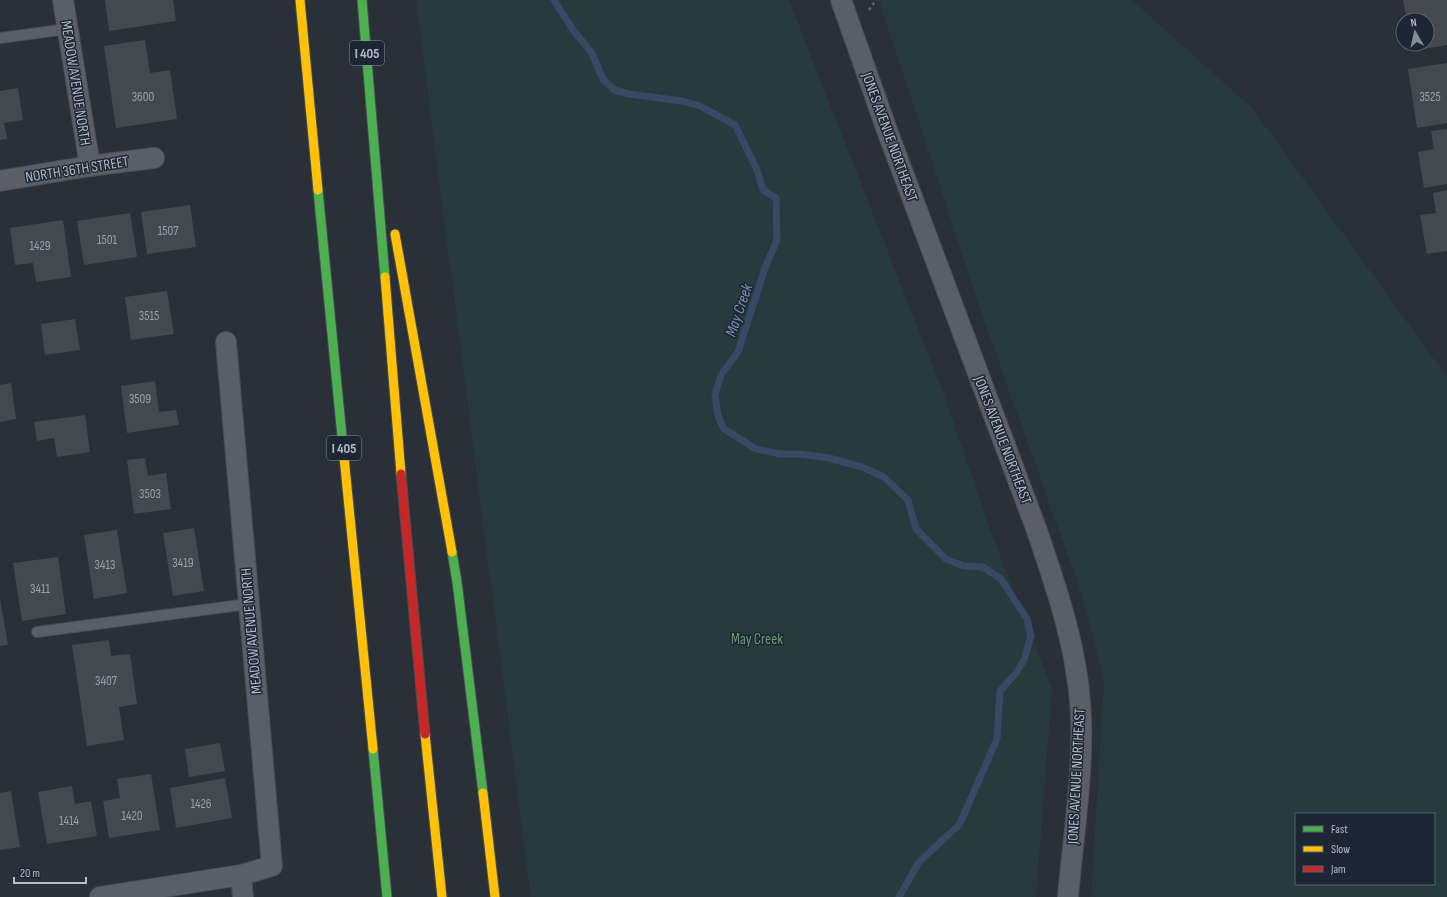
<svg xmlns="http://www.w3.org/2000/svg" width="1447" height="897" font-family="'Sofia Sans Condensed',sans-serif">
  <rect width="100%" height="100%" fill="#2a3038"/>
  <!-- green -->
  <g fill="#273a3e" fill-rule="evenodd">
    <path d="M416,0h373l156,397 43,127 64,165 -16,208h-505z"/>
    <path d="M879,0h253l120,108 195,269v520h-356l13,-216 -22,-86 -100,-280zM1296,814h138v70h-138z"/>
  </g>
  <g fill="none" stroke-linecap="round" stroke-linejoin="round">
    <!-- stream -->
    <path stroke="#384963" stroke-width="7" d="M554,0l19,30 18,22 12,27 11,11 15,4 53,7 18,5 35,19 22,45 6,20 13,8 1,42 -12,28 -27,84 -17,23 -6,20 3,21 6,13 32,20 24,5h19l30,4 33,9 22,10 24,23 8,29 30,30 17,7 20,1 18,12 26,40 4,17 -7,24 -8,13 -16,18 -3,48 -36,82 -2,4 -40,37 -20,35"/>
  </g>
  <!-- building -->
  <g fill="#444950">
    <path d="M105,0h68l3,21 -67,10z"/>
    <path d="M1403,0h44v45l-36,6 -1,-7h17v-24h-20z"/>
    <path d="M145,40l5,33 20,-3 7,49 -61,9 -12,-82z"/>
    <path d="M1447,63v60l-30,5 -9,-59z"/>
    <path d="M18,88l5,32 -19,3 3,16 -7,1v-49z"/>
    <path d="M1447,129v55l-23,4 -6,-36 16,-3 -3,-18z"/>
    <path d="M1447,190v61l-20,3 -7,-39 16,-2 -3,-20z"/>
    <path d="M190,205l6,42 -49,7 -6,-42z"/>
    <path d="M130,213l7,44 -53,8 -7,-44z"/>
    <path d="M63,220l8,57 -35,5 -3,-19 -18,2 -5,-37z"/>
    <path d="M167,291l7,43 -43,6 -6,-43z"/>
    <path d="M75,319l5,31 -35,5 -4,-31z"/>
    <path d="M155,381l4,31 17,-2 3,15 -52,8 -6,-47z"/>
    <path d="M11,383l5,36 -16,3v-37z"/>
    <path d="M85,415l5,37 -33,5 -3,-19 -17,3 -3,-19z"/>
    <path d="M145,458l3,18 18,-3 5,36 -37,5 -7,-54z"/>
    <path d="M194,528l10,63 -31,5 -10,-63z"/>
    <path d="M117,530l10,63 -33,6 -10,-64z"/>
    <path d="M58,557l8,57 -44,7 -9,-58z"/>
    <path d="M0,599l8,46 -8,1z"/>
    <path d="M109,640l2,16 19,-2 7,50 -18,3 5,33 -37,6 -15,-101z"/>
    <path d="M220,743l5,28 -36,6 -4,-28z"/>
    <path d="M151,774l9,56 -51,8 -6,-37 17,-3 -3,-19z"/>
    <path d="M225,778l7,40 -56,10 -6,-40z"/>
    <path d="M72,786l3,18 16,-3 6,35 -50,8 -9,-52z"/>
    <path d="M11,791l9,56 -20,3v-57z"/>
  </g>
  <g fill="none" stroke-linecap="round" stroke-linejoin="round">
    <defs>
      <g id="lane">
        <path d="M0,38l67,-9"/>
        <path d="M37,632l211,-28"/>
      </g>
      <g id="street">
        <path d="M63,0l27,166"/>
        <path d="M841,0l47,133 148,395c21,61 43,125 45,191 2,59 -8,119 -13,178"/>
        <path d="M0,181l90,-15 64,-8"/>
        <path d="M226,342l46,524 -31,9 2,22"/>
        <path d="M100,897l141,-22"/>
      </g>
      <g id="fast">
        <path d="M362,0l23,277"/>
        <path d="M318,190l26,267"/>
        <path d="M452,552l5,30 26,211"/>
        <path d="M373,749l14,148"/>
      </g>
      <g id="slow">
        <path d="M300,0l18,190"/>
        <path d="M395,234l57,318"/>
        <path d="M385,277l16,197"/>
        <path d="M344,457l29,292"/>
        <path d="M425,734l17,163"/>
        <path d="M483,793l12,104"/>
      </g>
      <path id="jam" d="M401,474l24,260"/>
    </defs>
    <!-- lane casing -->
    <use href="#lane" stroke="#484c53" stroke-width="12"/>
    <!-- street casing -->
    <use href="#street" stroke="#484c53" stroke-width="22"/>
    <!-- fast casing -->
    <use href="#fast" stroke="#474c53" stroke-width="11"/>
    <!-- slow casing -->
    <use href="#slow" stroke="#474c53" stroke-width="11"/>
    <!-- jam casing -->
    <use href="#jam" stroke="#474c53" stroke-width="11"/>
    <!-- path -->
    <path stroke="#5d636a" stroke-width="2.5" stroke-dasharray="3 3" stroke-linecap="butt" d="M869,10l7,-10"/>
    <!-- lane -->
    <use href="#lane" stroke="#5a5e66" stroke-width="10"/>
    <!-- street -->
    <use href="#street" stroke="#5a5e66" stroke-width="20"/>
    <!-- fast -->
    <use href="#fast" stroke="#4caf50" stroke-width="9"/>
    <!-- slow -->
    <use href="#slow" stroke="#ffc107" stroke-width="9"/>
    <!-- jam -->
    <use href="#jam" stroke="#c62828" stroke-width="9"/>
  </g>
  <g text-anchor="middle" stroke-width="3" stroke-linejoin="round" paint-order="stroke">
    <!-- number labels -->
    <g font-size="13" fill="#989fab">
      <text x="143" y="101">3600</text>
      <text x="1430" y="101">3525</text>
      <text x="168" y="235">1507</text>
      <text x="107" y="244">1501</text>
      <text x="40" y="250">1429</text>
      <text x="149" y="320">3515</text>
      <text x="140" y="403">3509</text>
      <text x="150" y="498">3503</text>
      <text x="183" y="567">3419</text>
      <text x="105" y="569">3413</text>
      <text x="40" y="593">3411</text>
      <text x="106" y="685">3407</text>
      <text x="201" y="808">1426</text>
      <text x="132" y="820">1420</text>
      <text x="69" y="825">1414</text>
    </g>
    <!-- shield labels -->
    <g fill="#1d2633" stroke="#878f9c" stroke-width="1">
      <rect x="350" y="41" width="34" height="24" rx="3"/>
      <rect x="327" y="436" width="34" height="24" rx="3"/>
    </g>
    <g font-size="14" font-weight="bold" fill="#b4bcc9">
      <text x="367" y="58">I 405</text>
      <text x="344" y="453">I 405</text>
    </g>
    <!-- street labels -->
    <g font-size="15" fill="#b4bcc9" stroke="#1d2633">
      <text transform="translate(76 83) rotate(81)" y="5">MEADOW AVENUE NORTH</text>
      <text transform="translate(890 137) rotate(70)" y="5">JONES AVENUE NORTHEAST</text>
      <text transform="translate(77 169) rotate(-9)" y="5">NORTH 36TH STREET</text>
      <text transform="translate(1003 440) rotate(69)" y="5">JONES AVENUE NORTHEAST</text>
      <text transform="translate(251 631) rotate(-95)" y="5">MEADOW AVENUE NORTH</text>
      <text transform="translate(1076 776) rotate(-87)" y="5">JONES AVENUE NORTHEAST</text>
    </g>
    <!-- park labels -->
    <g font-size="15" fill="#6b9a76" stroke="#1d2633">
      <text x="757" y="644">May Creek</text>
    </g>
    <!-- water labels -->
    <g font-size="16" font-style="italic" fill="#7c92b1" stroke="#1d2633">
      <text transform="translate(738 310) rotate(-71)" y="6">May Creek</text>
    </g>
  </g>
  <!-- legend -->
  <rect x="1295" y="813" width="140" height="72" fill="#1d2633" stroke="#59626f"/>
  <rect x="1303" y="826" width="20" height="6" fill="#4caf50" stroke="#59626f"/>
  <text x="1331" y="833" font-size="12" fill="#b4bcc9">Fast</text>
  <rect x="1303" y="846" width="20" height="6" fill="#ffc107" stroke="#59626f"/>
  <text x="1331" y="853" font-size="12" fill="#b4bcc9">Slow</text>
  <rect x="1303" y="866" width="20" height="6" fill="#c62828" stroke="#59626f"/>
  <text x="1331" y="873" font-size="12" fill="#b4bcc9">Jam</text>
  <!-- north arrow -->
  <g transform="translate(1415 32) rotate(351)"><circle r="19" fill="#1d2633" stroke="#59626f"/>
  <path d="M0-3L7 15L0 10L-7 15Z" fill="#848b96"/>
  <text y="-6" font-size="11" font-weight="bold" text-anchor="middle" fill="#b4bcc9">N</text>
  </g>
  <!-- scale -->
  <path d="M14 877v6h72v-6" fill="none" stroke="#b4bcc9" stroke-width="2"/>
  <text x="20" y="877" font-size="12" fill="#b4bcc9" stroke="#1d2633" stroke-width="3" paint-order="stroke">20 m</text>
</svg>
